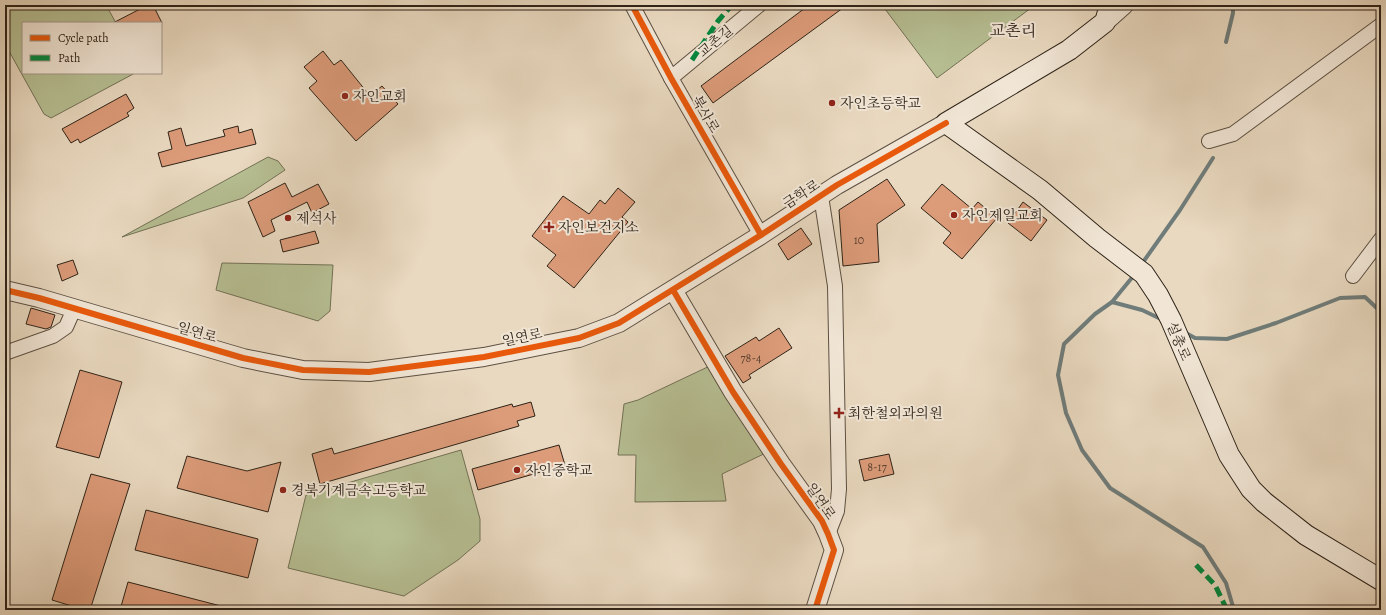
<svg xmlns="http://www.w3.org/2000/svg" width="1386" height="615" font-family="Alegreya,'Noto Serif KR',serif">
  <rect width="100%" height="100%" fill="#e9d9c0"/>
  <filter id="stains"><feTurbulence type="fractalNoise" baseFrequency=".005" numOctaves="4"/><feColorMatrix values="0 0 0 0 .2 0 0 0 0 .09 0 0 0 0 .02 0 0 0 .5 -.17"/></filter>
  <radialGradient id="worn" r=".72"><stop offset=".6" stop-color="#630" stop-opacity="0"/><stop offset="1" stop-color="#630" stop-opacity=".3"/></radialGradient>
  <!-- green -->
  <g fill="#b6bf93" stroke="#727156">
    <path d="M11,5h95l10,18h-93v50h112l-84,45 -7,-4 -39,-70v-36z"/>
    <path d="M882,5h153l-98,73z"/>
    <path d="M268,157l10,4 7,9 -42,28 -121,39z"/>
    <path d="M222,263l111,2 -3,46 -12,10 -102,-31z"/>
    <path d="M716,363l56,87 -50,24 4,27 -91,1 1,-47h-18l6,-51 14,-4z"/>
    <path d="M461,450l19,69v22l-22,19 -54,36 -116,-28 18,-73z"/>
  </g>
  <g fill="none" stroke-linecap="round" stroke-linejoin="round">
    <!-- stream -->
    <g stroke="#6f7c7a" stroke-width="4">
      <path d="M1226,42l7,-29v-8"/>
      <path d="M1141,265l39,-55 33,-52"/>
      <path d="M1112,302l23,-28"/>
      <path d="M1163,320l-21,-10 -30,-8 -17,12 -31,30 -6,31 8,38 16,37 28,38 93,59 23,36 8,27"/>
      <path d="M1184,332l11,6 32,1 49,-16 64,-25 25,-1 16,15"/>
    </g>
  </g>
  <!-- building -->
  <g fill="#dc9b79" stroke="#2e2318">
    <path d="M138,5h15l9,18h-49l27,-14z"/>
    <path d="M809,5h38l-134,98 -12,-17z"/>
    <path d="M323,51l11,14 7,-5 29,36 12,-10 16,18 -42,37 -47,-53 8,-7 -13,-14z"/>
    <path d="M126,94l8,14 -7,5 2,3 -49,27 -2,-4 -7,4 -9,-14z"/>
    <path d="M238,126l1,7 13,-4 4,15 -94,23 -4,-14 14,-4 -4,-17 13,-4 5,18 39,-10 -2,-6z"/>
    <path d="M887,179l18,26 -28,19 2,38 -36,4 -4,-56z"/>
    <path d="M285,183l7,14 26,-13 11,20 -17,9 -5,-11 -36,18 4,11 -12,6 -15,-35z"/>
    <path d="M942,184l30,25 6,-7 19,16 -35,41 -19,-16 8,-10 -30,-25z"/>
    <path d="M618,188l17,14 -13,15 6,5 -54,66 -27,-22 9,-11 -24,-19 31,-40 26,18 11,-14 5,4z"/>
    <path d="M1023,202l24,18 -16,21 -23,-18z"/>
    <path d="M801,228l11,16 -24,16 -10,-16z"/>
    <path d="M315,231l4,12 -36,9 -3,-12z"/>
    <path d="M73,260l5,14 -16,7 -5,-16z"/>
    <path d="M31,308l24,7 -4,12 -5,2 -20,-5z"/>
    <path d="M779,328l13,20 -43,27 2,3 -8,5 -18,-27 31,-19 3,4z"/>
    <path d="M80,370l42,12 -23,76 -43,-11z"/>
    <path d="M531,402l4,14 -18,5 2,5 -199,58 -8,-30 20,-6 2,6 178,-50 1,3z"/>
    <path d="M559,445l6,20 -87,25 -6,-21z"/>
    <path d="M889,454l5,20 -30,7 -5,-21z"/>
    <path d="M187,456l60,15 34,-9 -13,50 -91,-24z"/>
    <path d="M91,474l39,10 -40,126h-5l-33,-10z"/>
    <path d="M146,510l112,29 -10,39 -113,-28z"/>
    <path d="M128,582l93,24 -1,4h-100z"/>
  </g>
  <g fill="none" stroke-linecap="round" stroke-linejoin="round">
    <defs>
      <g id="minor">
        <path d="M632,5l39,73 90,157"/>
        <path d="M671,78l88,-73"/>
        <path d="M1209,141l24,-7 148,-109"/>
        <path d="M821,196l14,90 4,203 -2,22 -9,23"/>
        <path d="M1353,276l28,-37"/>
        <path d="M5,353l48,-17 13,-9 8,-18"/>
      </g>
      <g id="tertiary">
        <path d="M1105,22l19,-17"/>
        <path d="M5,290l34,8 204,60 60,12 66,2 115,-15 95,-19 40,-15 142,-88 76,-50 109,-62"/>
        <path d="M673,290l60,102 48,72 41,57 6,13 6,16 -19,60"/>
      </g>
      <path id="secondary" d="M1110,5l-5,17 -36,28 -123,73 94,67 57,48 47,36 14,21 13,25 58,135 22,34 13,13 42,33 75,45"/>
    </defs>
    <!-- minor casing -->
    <use href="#minor" stroke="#5d5042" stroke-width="16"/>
    <!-- tertiary casing -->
    <use href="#tertiary" stroke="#5d5042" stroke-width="20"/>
    <!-- secondary casing -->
    <use href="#secondary" stroke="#2e2318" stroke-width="22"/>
    <!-- minor -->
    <use href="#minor" stroke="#f1e6d6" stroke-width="14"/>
    <!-- tertiary -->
    <use href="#tertiary" stroke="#f1e6d6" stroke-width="18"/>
    <!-- secondary -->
    <use href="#secondary" stroke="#f1e6d6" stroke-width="20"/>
    <!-- quiet -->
    <g stroke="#00873e" stroke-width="5" stroke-dasharray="10 5" stroke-linecap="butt">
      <path d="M692,60l26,-39 14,-16"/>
      <path d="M1196,565l19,20 12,25"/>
    </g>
    <defs>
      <g id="cycleway">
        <path d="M632,5l39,73 90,157"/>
        <path d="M5,290l34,8 204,60 60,12 66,2 115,-15 95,-19 40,-15 142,-88 76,-50 109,-62"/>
        <path d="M673,290l60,102 48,72 41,57 6,13 6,16 -19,60"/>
      </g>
    </defs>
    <!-- cycleway casing -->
    <use href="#cycleway" stroke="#f1e6d6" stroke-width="8"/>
    <!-- cycleway -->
    <use href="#cycleway" stroke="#e8590c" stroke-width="6"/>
  </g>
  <!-- markers -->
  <g fill="#8f2418" stroke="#f1e6d6" stroke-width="1.5">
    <circle cx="345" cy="96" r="4"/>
    <circle cx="832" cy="103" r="4"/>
    <circle cx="954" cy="215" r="4"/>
    <circle cx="288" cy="218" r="4"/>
    <path d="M547 221h4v4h4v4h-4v4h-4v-4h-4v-4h4z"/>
    <path d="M837 407h4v4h4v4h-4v4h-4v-4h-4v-4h4z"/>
    <circle cx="517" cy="470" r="4"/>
    <circle cx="283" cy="490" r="4"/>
  </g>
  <g text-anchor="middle" stroke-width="4" stroke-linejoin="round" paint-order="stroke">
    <!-- number labels -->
    <g font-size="12" fill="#5a4130">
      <text x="859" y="244">10</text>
      <text x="751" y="362">78-4</text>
      <text x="877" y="471">8-17</text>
    </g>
    <!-- street labels -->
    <g font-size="14" fill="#2e2318" stroke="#f1e6d6">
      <text transform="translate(715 41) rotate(-40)" y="5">교촌길</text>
      <text transform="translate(706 114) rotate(60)" y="5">북사로</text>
      <text transform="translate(801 194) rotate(-33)" y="5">금학로</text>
      <text transform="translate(197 332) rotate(16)" y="5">일연로</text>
      <text transform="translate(522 337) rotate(-12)" y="5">일연로</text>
      <text transform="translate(1179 341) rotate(67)" y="5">설총로</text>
      <text transform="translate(821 501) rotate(56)" y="5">일연로</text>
    </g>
    <!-- poi labels -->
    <g font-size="14" fill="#2e2318" stroke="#f1e6d6" text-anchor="start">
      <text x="353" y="101">자인교회</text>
      <text x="840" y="108">자인초등학교</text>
      <text x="962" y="220">자인제일교회</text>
      <text x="296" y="223">제석사</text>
      <text x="558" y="232">자인보건지소</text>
      <text x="848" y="418">최한철외과의원</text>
      <text x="525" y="475">자인중학교</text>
      <text x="291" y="495">경북기계금속고등학교</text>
    </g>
    <!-- quarter labels -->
    <g font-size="16" fill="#2e2318" stroke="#f1e6d6">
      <text x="1013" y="36">교촌리</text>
    </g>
  </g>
  <!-- margin -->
  <rect width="1386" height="615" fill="none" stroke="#e9d9c0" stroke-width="20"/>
  <rect x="6" y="6" width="1374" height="603" fill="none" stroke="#2e2318" stroke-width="2"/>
  <rect x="10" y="10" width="1366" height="595" fill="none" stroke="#2e2318"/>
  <!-- legend -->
  <rect x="22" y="22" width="140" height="52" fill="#f1e6d6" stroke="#a3988a"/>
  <rect x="30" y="35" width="20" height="6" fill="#e8590c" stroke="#a3988a"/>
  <text x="58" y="42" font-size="12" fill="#2e2318">Cycle path</text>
  <rect x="30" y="55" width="20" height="6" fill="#00873e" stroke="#a3988a"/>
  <text x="58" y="62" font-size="12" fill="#2e2318">Path</text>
  <rect width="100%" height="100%" filter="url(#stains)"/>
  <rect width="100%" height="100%" fill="url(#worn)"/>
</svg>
